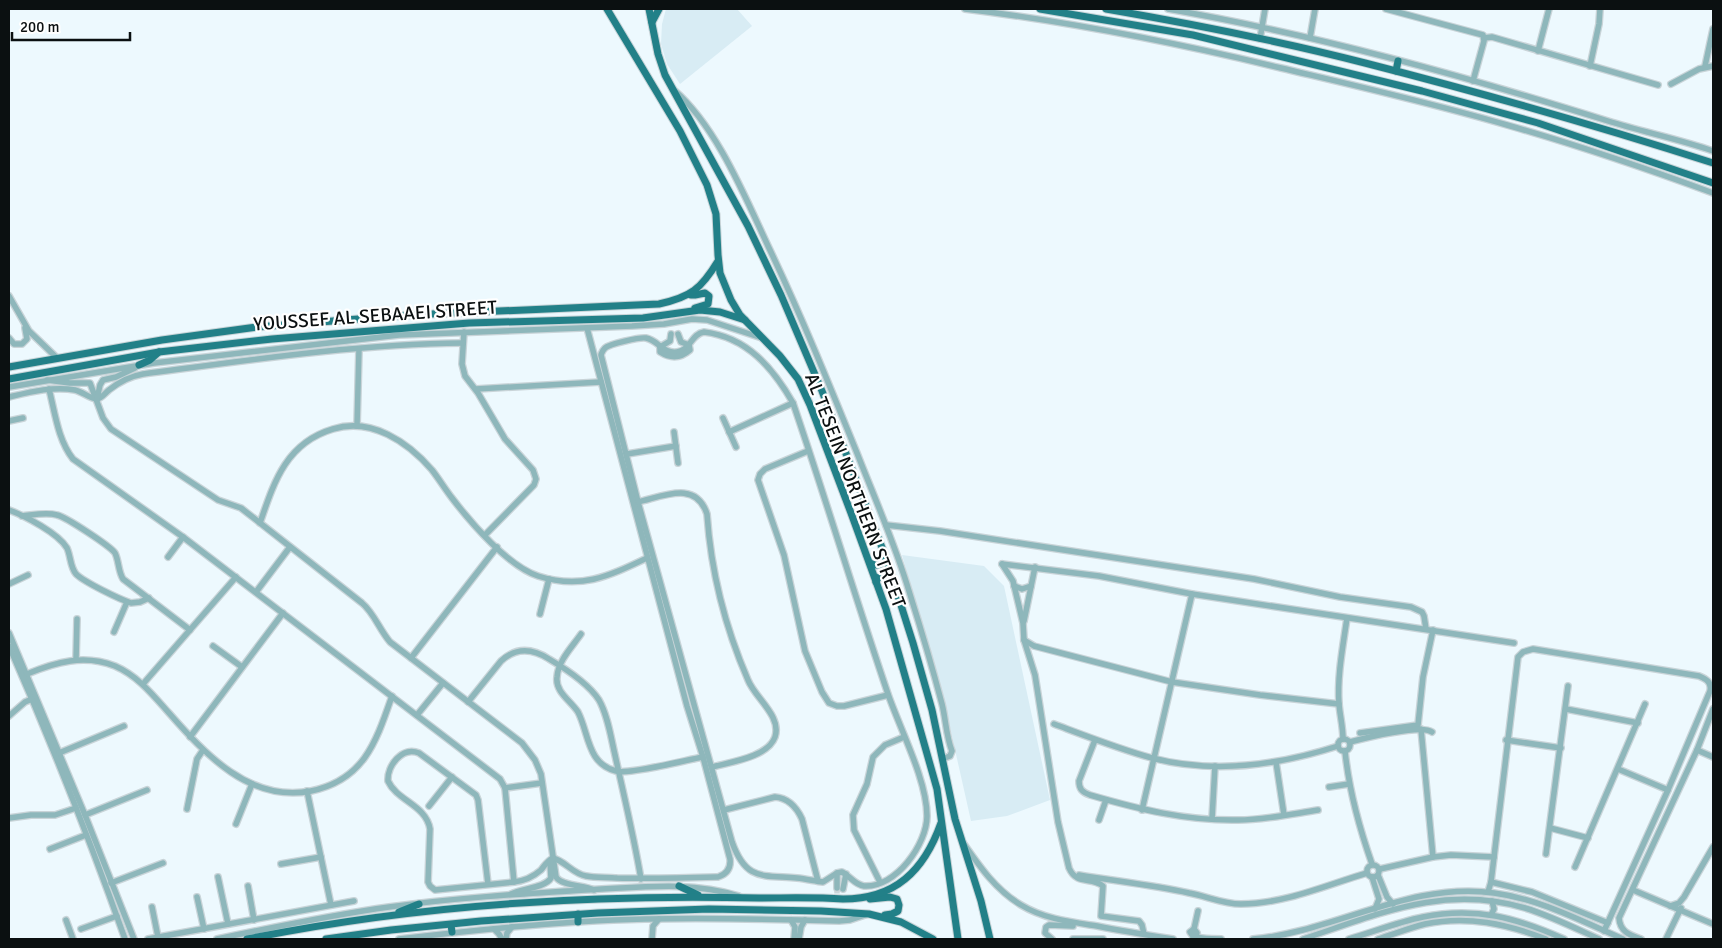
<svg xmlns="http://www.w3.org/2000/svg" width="1722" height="948" font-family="Signika,sans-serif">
  <rect width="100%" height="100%" fill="#edf9fe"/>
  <!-- built -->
  <g fill="#d8ecf4">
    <path d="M666,9h71l15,17 -72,58 -13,-20 -6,-20 1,-20z"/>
    <path d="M902,555l82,11 20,20 46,214 -43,16 -36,5 -24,-107z"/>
  </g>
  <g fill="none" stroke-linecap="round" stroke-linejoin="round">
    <!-- minor-tunnel -->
    <path stroke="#cbd6da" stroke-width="5.5" stroke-dasharray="5.5 3" stroke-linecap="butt" d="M837,888v6"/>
    <defs>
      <g id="minor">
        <path d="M965,9c107,13 212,34 316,59 76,18 151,35 226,57 70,20 138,43 206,68"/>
        <path d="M1168,9c149,26 296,67 440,112 35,11 71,18 105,30"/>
        <path d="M1386,9l97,26 1,6 -11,40"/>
        <path d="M1310,38l5,-29"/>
        <path d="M1484,38l8,-1 166,48"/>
        <path d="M1260,39l5,-30"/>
        <path d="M1538,51l11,-42"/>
        <path d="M1590,66l9,-42 1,-15"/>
        <path d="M1705,66l8,-37"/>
        <path d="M1671,84l28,-15 14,-3"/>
        <path d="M674,90c43,37 71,107 95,158 32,67 60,136 88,205 18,46 38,91 52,138 12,38 23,75 33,113 4,16 4,32 10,47l-2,5 -8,3"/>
        <path d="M9,296l20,35 27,26"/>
        <path d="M464,332l-2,32 3,12 13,17 27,46 28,31 3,9 -2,6 -49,50"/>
        <path d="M704,332c43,5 69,36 89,71 33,96 62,194 95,291 12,35 39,86 39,122 0,28 -31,72 -63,70 -9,-1 -14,-10 -22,-14l-5,1 -14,9c-8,-1 -17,-3 -26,-4 -35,-3 -51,3 -65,-36l-94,-340 -37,-147c1,-3 1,-4 4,-7 4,-4 35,-11 41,-10 12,2 17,16 31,14 14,-2 14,-18 27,-20z"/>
        <path d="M678,334l3,8 8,3"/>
        <path d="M9,338l5,6h8l5,-5 -2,-11"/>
        <path d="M660,347v5c11,7 21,6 30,-2l-1,-5"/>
        <path d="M660,347l10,-6 1,-7"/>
        <path d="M47,380l23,3h20l13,35 8,11 107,71 23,8 121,95c12,10 17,26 28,39l132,101 13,17 6,14 15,103c6,9 27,8 38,13"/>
        <path d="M9,387l145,-24 245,-28 233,-9 32,-2 28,-5 15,1 55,18"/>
        <path d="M49,389c6,24 9,51 24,70l110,78 317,242 5,9 9,94"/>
        <path d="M476,389l125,-7"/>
        <path d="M9,397c21,-5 44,-11 66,-7 8,2 14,8 22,9 5,-1 8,-6 12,-9 10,-8 22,-14 34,-16 106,-14 213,-30 320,-31"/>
        <path d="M97,399l3,-14 3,-5 13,-3 19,-9"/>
        <path d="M723,418l13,29"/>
        <path d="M9,421l14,-3"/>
        <path d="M357,426l2,-77"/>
        <path d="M674,432l4,31"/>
        <path d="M729,432l64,-29"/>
        <path d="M808,451l-43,18 -5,5 -2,6 26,75 21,96 17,41 7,11 8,3h7l44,-11"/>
        <path d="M627,454l49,-8"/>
        <path d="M638,502c26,-6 58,-22 69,12 4,58 18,113 41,166 7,18 34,36 27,57 -7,20 -44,25 -63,30"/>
        <path d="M9,510c16,6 49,23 58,38 4,9 3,19 9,26 8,8 43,25 55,29l9,-1 9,-4"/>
        <path d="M22,516c11,-1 24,-4 35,-1 9,2 53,31 58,38 4,8 3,18 8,26l67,51"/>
        <path d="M260,523c14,-41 26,-80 73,-94 38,-12 75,13 99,41 7,9 13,19 20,28 19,25 56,68 86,78 43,14 71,0 109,-18"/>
        <path d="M886,525l54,6 314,48 86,18 71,10 11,5 2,4 2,13"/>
        <path d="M168,557l15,-20"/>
        <path d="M1002,564l97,12 93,18 322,49"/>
        <path d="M1002,564l11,17 10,42 1,17 11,35 23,147 11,46c8,18 22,8 34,18l-2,30 38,5 3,4 2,9"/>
        <path d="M9,584l19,-9"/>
        <path d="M1014,586l8,3 9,-3"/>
        <path d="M256,592l34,-45"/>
        <path d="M540,614l9,-35"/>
        <path d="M1024,621l11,-54"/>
        <path d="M114,632l13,-30"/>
        <path d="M9,633l76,182 49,124"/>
        <path d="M581,634c-9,13 -23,27 -24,43 -2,15 14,24 21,35 11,21 9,52 38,59 12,4 70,-11 87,-14"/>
        <path d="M1024,640l10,6 138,36 88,13 79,9"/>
        <path d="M9,646c42,96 81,194 116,293"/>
        <path d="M213,646l29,21"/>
        <path d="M411,658l86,-111"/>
        <path d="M76,660l1,-41"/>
        <path d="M27,674c29,-12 57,-20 88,-8 23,10 38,29 54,47 36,41 81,90 142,78 53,-11 65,-49 81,-95"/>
        <path d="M143,684l93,-107"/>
        <path d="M468,702l33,-41c15,-14 31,-13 48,-2 17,10 39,24 50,41 9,16 12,38 16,55 9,41 19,82 26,124"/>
        <path d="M1566,709l72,14"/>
        <path d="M417,715l26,-32"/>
        <path d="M9,716l16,-14 7,-3"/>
        <path d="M1054,724c32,12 65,25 98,34 61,16 127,7 186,-12"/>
        <path d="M1421,729l12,128"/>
        <path d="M1360,733l58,-8 5,-48 10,-47"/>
        <path d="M190,737l93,-124"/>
        <circle cx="1344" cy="745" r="6"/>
        <path d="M1343,739c0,-12 -3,-23 -4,-35 -2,-28 4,-58 8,-86"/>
        <path d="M1095,740l-16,41c0,8 3,11 11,14 48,14 96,26 148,25 26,0 54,-6 80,-10"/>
        <path d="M1506,740l55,8"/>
        <path d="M1350,742c15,-4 71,-18 82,-10"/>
        <path d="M1697,750l16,7"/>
        <path d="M1345,751c4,40 14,76 27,113"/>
        <path d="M59,753l65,-27"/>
        <path d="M1276,762l8,53"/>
        <path d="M1618,769l50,21"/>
        <path d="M1329,787l20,-3"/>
        <path d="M505,788l37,-5"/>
        <path d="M307,791l24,114"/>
        <path d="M429,806l23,-29"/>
        <path d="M187,809l10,-50 6,-9"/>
        <path d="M724,810l51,-13c13,1 21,9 27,22l16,62"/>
        <path d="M1142,810l50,-216"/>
        <path d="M85,815l62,-25"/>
        <path d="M9,818l22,-3h24l21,-7"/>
        <path d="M1212,819l3,-53"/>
        <path d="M1099,820l7,-20"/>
        <path d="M236,824l16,-40"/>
        <path d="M1550,828l38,10"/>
        <path d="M964,844c16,23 32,46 57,61 23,14 50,17 76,21 25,5 50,9 76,13"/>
        <path d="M50,849l36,-14"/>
        <path d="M1546,854l22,-168"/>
        <path d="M281,864l40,-7"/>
        <circle cx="1373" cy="871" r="6"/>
        <path d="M1575,867l70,-163"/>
        <path d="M1380,869l53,-12 18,-2 43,2"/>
        <path d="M1079,875c36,6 74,10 110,18 17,3 34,11 52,11 43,0 86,-19 126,-31"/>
        <path d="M1378,875l9,22 6,7"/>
        <path d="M218,877l10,47"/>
        <path d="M1372,877l7,22 -4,10"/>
        <path d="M880,882l-26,-52 -1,-15 14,-31 6,-27 12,-12 19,-8"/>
        <path d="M1491,882l41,10 76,31"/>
        <path d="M111,883l52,-20"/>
        <path d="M488,884l-10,-84 -2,-5 -57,-42c-17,-7 -32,13 -31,28 9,20 38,24 42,48l-2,53 2,4 5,4 79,-8c10,-1 19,-5 27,-12 4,-5 6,-9 12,-12 12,3 20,16 33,18 10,2 21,1 31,2 34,1 67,0 101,-1 9,-3 13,-9 12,-18l-27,-102 -16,-51 -100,-378"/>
        <path d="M248,886l6,34"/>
        <path d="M837,888v-15"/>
        <path d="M843,889l3,-15"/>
        <path d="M1633,890l80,34"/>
        <path d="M1488,892l3,-10 27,-225 5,-5 10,-3 166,27c7,3 13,6 11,15l-42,99 -64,141"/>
        <path d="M511,894c11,-6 34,-6 40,-16l-1,-16 3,-4"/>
        <path d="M197,897l7,32"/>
        <path d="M1670,906l9,-3 5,-6 29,-50"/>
        <path d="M152,907l6,30"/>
        <path d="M1491,915l3,-6 -2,-8"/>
        <path d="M66,920l7,19"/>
        <path d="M791,920l4,7 -1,12"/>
        <path d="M81,929l36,-13"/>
        <path d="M494,929l5,5 3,5"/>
        <path d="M1194,929l4,-18"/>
        <path d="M1195,936c7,4 17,2 26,3"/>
        <path d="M1193,937l4,-4 -3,-4 -4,3 3,4"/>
        <path d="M148,939l206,-38"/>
        <path d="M217,939c57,-12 114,-24 172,-32 65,-9 130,-13 196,-17 51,-2 104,-10 154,6"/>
        <path d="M399,939c82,-10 164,-18 246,-20 65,-1 129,0 194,2l11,-1 18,-6"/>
        <path d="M506,939l1,-6 5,-6"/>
        <path d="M652,939l1,-13 6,-7"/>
        <path d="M799,939l2,-12 4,-7"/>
        <path d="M1052,939l-7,-6 1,-6 3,-2 24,1"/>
        <path d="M1073,939h30"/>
        <path d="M1253,939c82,-7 157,-58 241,-46 46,6 87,28 129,46"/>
        <path d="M1303,939c76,-25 141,-55 222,-31 26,8 50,20 74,31"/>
        <path d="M1349,939c24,-7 49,-17 74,-22 52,-11 94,1 141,22"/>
        <path d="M1378,939c16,-5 31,-11 47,-15 42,-9 82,0 121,15"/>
        <path d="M1641,939c-11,-4 -21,-7 -22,-21l78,-168 16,-41"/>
        <path d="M1666,939l15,-31"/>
      </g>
      <g id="major">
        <path d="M607,9l73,122 27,54 9,29 2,41 2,18 11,27 9,15 40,41 18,23 12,26 41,108 35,96 51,180 21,150"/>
        <path d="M649,9l9,45 7,21 83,151 33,69 41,96 64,167 27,85 19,67 23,109 26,82 9,38"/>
        <path d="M1040,9l153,26 229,56 116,32 175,60"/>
        <path d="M1106,9c87,15 174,32 259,54 117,30 233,63 348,100"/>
        <path d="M652,22l7,-13"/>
        <path d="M1396,71l2,-10"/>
        <path d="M691,295h4l10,-2 4,3 -1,8 -13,4"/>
        <path d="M139,365l11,-5 9,-8"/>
        <path d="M9,367l153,-27 95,-13 152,-12 250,-11c32,-7 42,-15 59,-43"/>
        <path d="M9,379l150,-27 113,-13 197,-16 174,-5 57,-8 20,2 25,8"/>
        <path d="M870,563c6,4 12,2 16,-5"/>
        <path d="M876,582c3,-8 10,-9 17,-4"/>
        <path d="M679,886l19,9"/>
        <path d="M870,899l20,-2 7,2 2,6 -1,6 -6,3 -7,1"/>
        <path d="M399,912l20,-8"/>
        <path d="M578,914v8"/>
        <path d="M451,925l1,7"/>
        <path d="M247,939c168,-34 341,-45 512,-41 28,0 56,-1 84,1 52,0 81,-28 98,-76"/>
        <path d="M326,939l65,-9 90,-9 117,-8 111,-4 112,2 48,3 32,8 32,17"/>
      </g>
    </defs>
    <!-- minor casing -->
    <use href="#minor" stroke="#c9d4d8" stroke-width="8"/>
    <!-- major casing -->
    <use href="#major" stroke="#c9d4d8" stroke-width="9"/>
    <!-- minor -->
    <use href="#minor" stroke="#8eb7bb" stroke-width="5.5"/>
    <!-- major -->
    <use href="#major" stroke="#228088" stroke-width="7"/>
  </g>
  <g text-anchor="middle" stroke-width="4.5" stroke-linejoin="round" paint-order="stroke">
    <!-- street labels -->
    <g font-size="19" fill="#0b1011" stroke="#fff">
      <text transform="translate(375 315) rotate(-4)" y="7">YOUSSEF AL SEBAAEI STREET</text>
      <text transform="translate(856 490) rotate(69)" y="7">AL TESEIN NORTHERN STREET</text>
    </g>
  </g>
  <!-- border -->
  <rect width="1722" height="948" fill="none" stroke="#0b1011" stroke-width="20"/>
  <!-- scale -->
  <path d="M12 32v8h118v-8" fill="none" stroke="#0b1011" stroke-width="2.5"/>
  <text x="20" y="32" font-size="15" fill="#0b1011" stroke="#ffffff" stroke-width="4" paint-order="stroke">200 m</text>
</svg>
